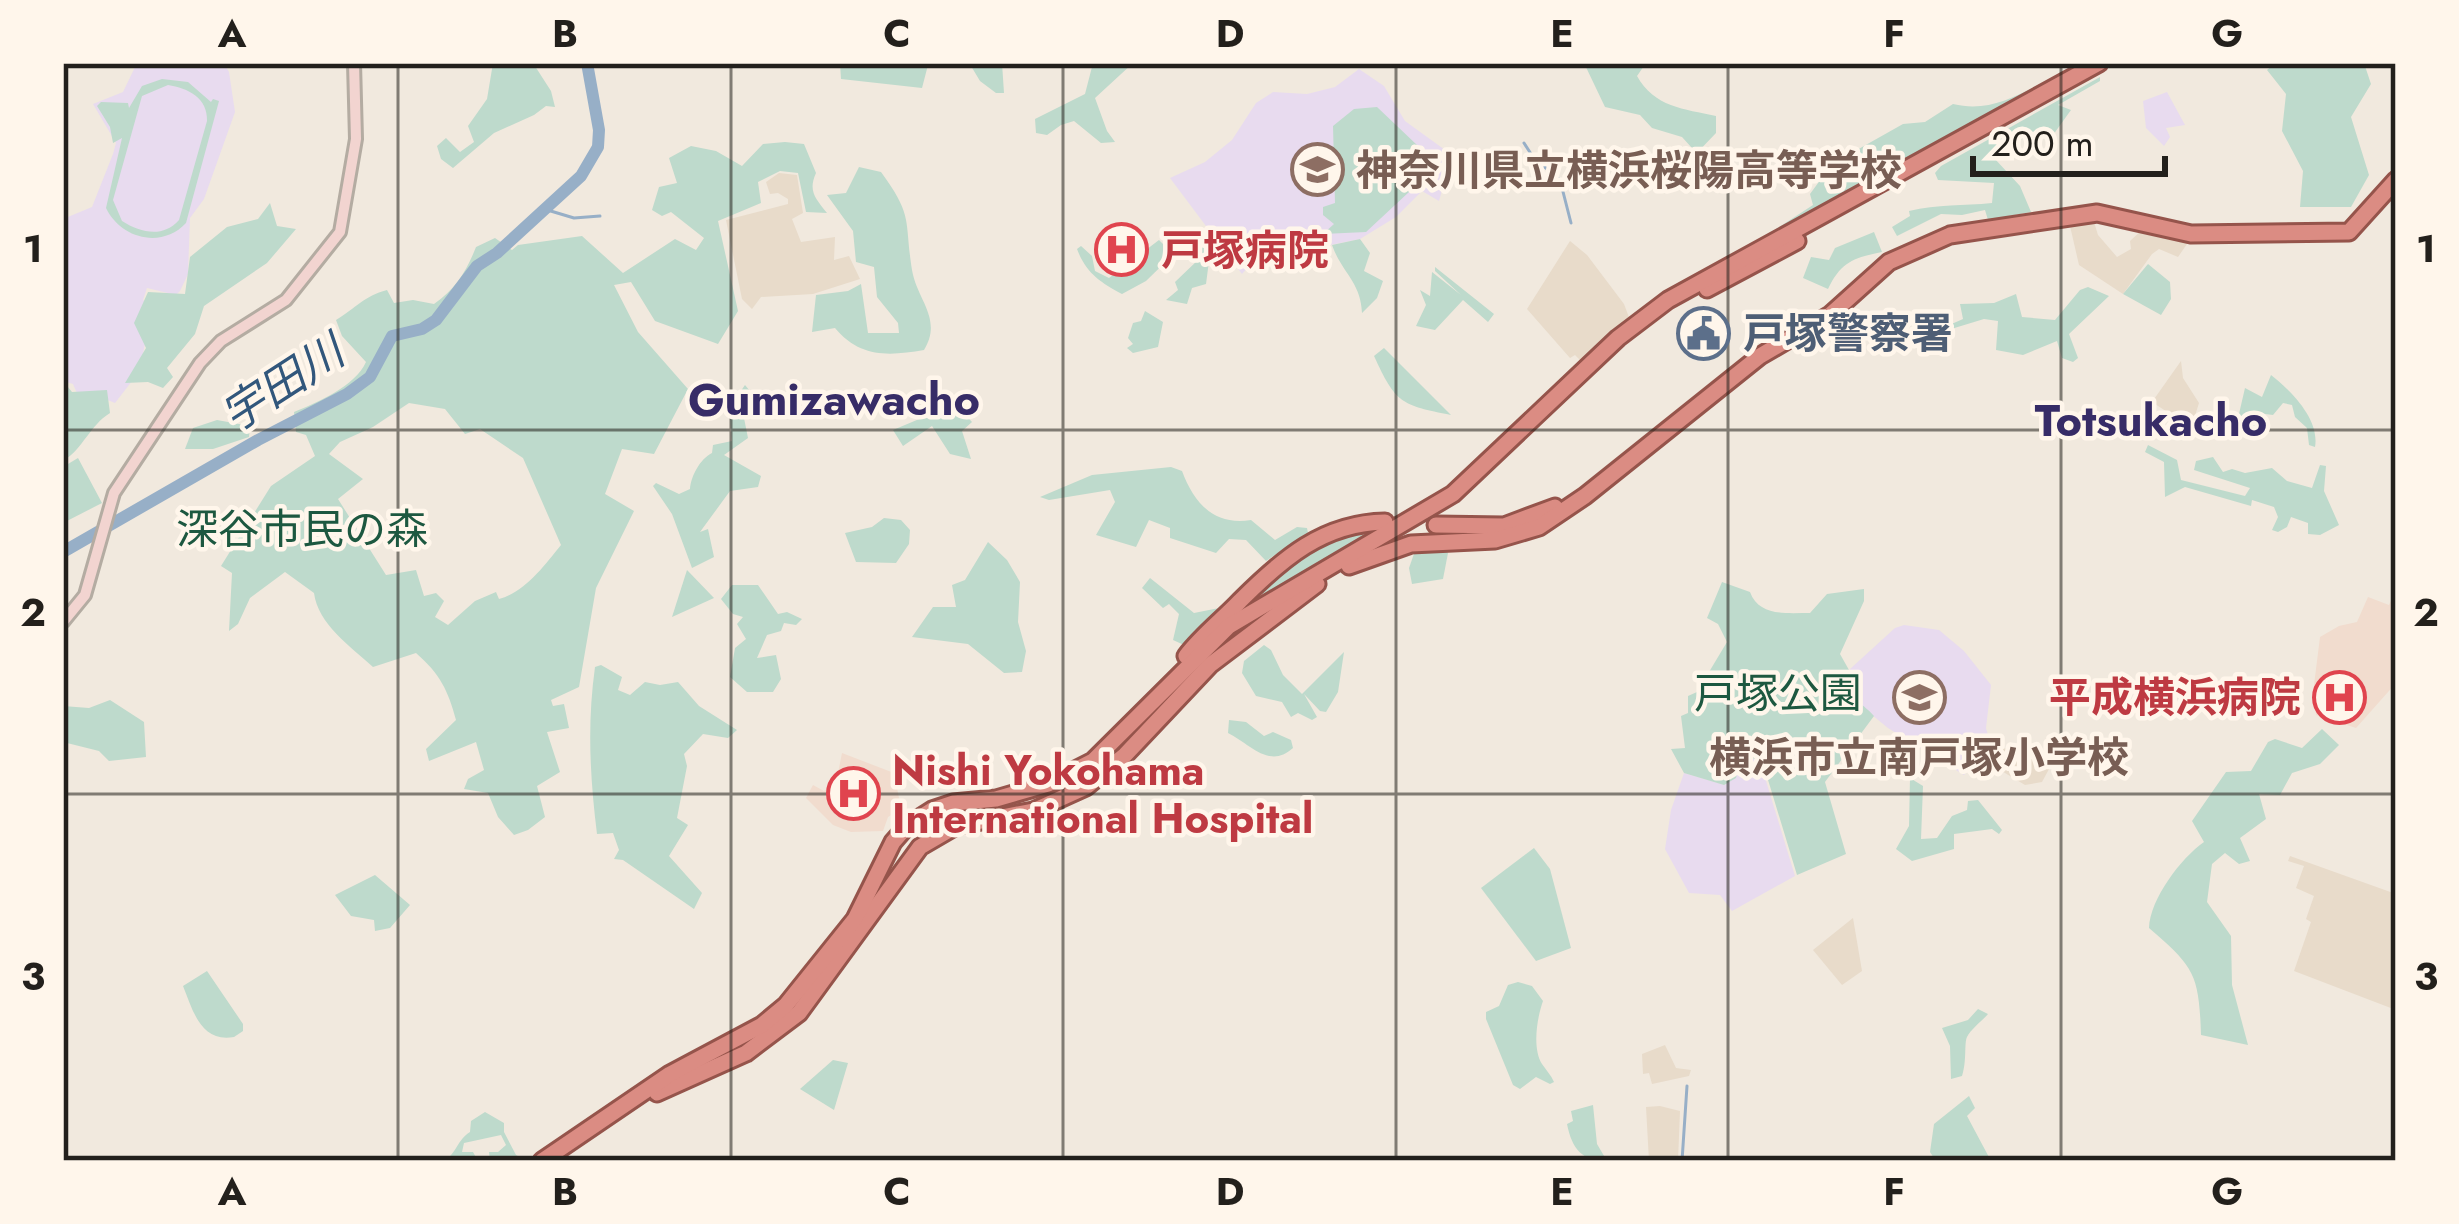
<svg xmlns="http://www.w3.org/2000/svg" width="2459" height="1224" font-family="Jost,'Noto Sans JP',sans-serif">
  <rect width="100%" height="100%" fill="#f1e9de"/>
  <!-- built -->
  <g fill="#e8dbca">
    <path d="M779,173l18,2 6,38 -11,6 9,23 34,-5 -1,23 15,-4 11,23 -47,15 -52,3 -9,12 -10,-10 -16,-79 62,-16v-5l-10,-6 -8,1 -4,-12z"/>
    <path d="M2073,222h21l4,13 19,22 14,-8 -1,-8 13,-12 46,12 -11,16 -19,-8 -7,5 -29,40 -44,-29 -9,-39z"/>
    <path d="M1570,241l17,14 37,49 6,16 -48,42 -7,-7 -5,3 -43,-49z"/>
    <path d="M2181,361l2,17 16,25 -6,19 -15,-3 -26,-17z"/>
    <path d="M2028,745l27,13 -13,24 -17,3 -25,-15 -4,-20z"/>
    <path d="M2290,856l106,38v116l-102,-39 17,-49 -5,-3 8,-23 -18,-8 8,-22 -16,-5z"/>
    <path d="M1853,918l9,53 -20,14 -29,-35z"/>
    <path d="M1665,1045l11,23 15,2 -2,6 -37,8 -3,-11 -6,1 -1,-20z"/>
    <path d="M1660,1106l20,5 -2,50h-29l-3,-54z"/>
  </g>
  <!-- education -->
  <g fill="#e8dbef">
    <path d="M137,63h87l5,9 6,40 -31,87 -14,19 -2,56 -8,17 -4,4 -29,-7 -4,12 10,7 -14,65 -24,31 -12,-5 -19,11 -11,-25 -10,-3v-162l29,-12 21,-53 3,-11 -23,-39 30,-12z"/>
    <path d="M1359,69l25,17 21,35 47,34 -13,46 -17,-10 -26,26 -36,22 -49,10 -23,-14 -13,1 -33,38 -72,-96 35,-16 27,-22 24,-37 17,-11 34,2 28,-7z"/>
    <path d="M2167,92l18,33 -19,3 4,9 -6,9 -18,-18 -3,-27z"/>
    <path d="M1904,625l35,5 25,21 27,34 -5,43 4,15 -26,32 -76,-47 -39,-32 -4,-13 4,-13 46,-42z"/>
    <path d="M1742,756l18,5 35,115 -63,35 -12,-16 -31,-2 -24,-44 6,-39 13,-37 41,12z"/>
  </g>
  <!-- medical -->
  <g fill="#f1dcce">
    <path d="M2396,590v93l-40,45 -40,-13 -2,-30 6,-48 19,-11 18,-4 11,-25 21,8z"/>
    <path d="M842,753l52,20 5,25 -3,14 -8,5 -5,14 -32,1 -18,-7 -27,-27 7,-13 11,6 12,-8z"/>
  </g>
  <!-- green -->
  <g fill="#bedacc" fill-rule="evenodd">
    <path d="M493,63h40l18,28 4,16 -9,-1 -12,9 -40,18 -41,35 -12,-9 -4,-13 9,-8 14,14 14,-10 -6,-16 19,-27z"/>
    <path d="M840,63h162l2,30h-8l-16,-12 -9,-15 -43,-1 -6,23 -81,-9z"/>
    <path d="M1093,63h40l-38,35 12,33 8,11 -14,1 -27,-22 -13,4 -14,10 -11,-2 -1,-14 50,-25z"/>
    <path d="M1584,63h62l-9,13c17,31 47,33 79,40v17l-24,25v-10l-10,-11 -30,-9 -12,-13 -35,-8z"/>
    <path d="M2275,63h89l7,21 -20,33 18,58 -18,32h-51l3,-36 -21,-40 4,-37 -19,-24z"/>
    <path d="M2061,74l-123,71 -193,104 68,-44 -3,-11 22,-30 71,-40 22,-2 28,-18c41,10 70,-13 108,-30z"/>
    <path d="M2100,77v4l-42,24 13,5 -18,25 -23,-2 -35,26 25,27 11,26 -43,8 -3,-10 -23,5 -21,-1 -44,22 -5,-9 18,-11 -1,-5c29,-7 54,-5 83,-8l2,-20 -56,-3 -3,-7 6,-7z"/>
    <path d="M162,79l26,3 23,20 2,-3 6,2 -33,122c-24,26 -65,16 -80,-15l16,-70 -9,5 -3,-16 -13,-21 4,-4 27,1 1,5 13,-22zM168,85c20,3 40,13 39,36l-28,99c-16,18 -38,13 -57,1l-9,-21 29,-104z"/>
    <path d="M1377,107l61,58 -72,67 -43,2 11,-10 -11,-9v-8l12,-4 -2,-77 21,-17z"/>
    <path d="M785,142l19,2 12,29c-8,18 -1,25 11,40l-21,-1 -8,-39 -18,-2 -22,11 3,21 -43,18 20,90 -20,33 -63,-23 -24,-39 -17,3 24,47 50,57 -34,65 -32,-5 -17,45 29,17 -38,77 -17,99 -28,13 2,6 11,-2 5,24 -22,4 13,40 -23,14 8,31 -17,13 -14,5 -16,-18 -10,-24 -24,-4 4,-10 16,-9 -8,-28 -47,19 -3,-12 30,-29c-8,-30 -16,-46 -40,-67l-43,14c-23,-21 -55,-43 -59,-74l-29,-21 -35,26 -12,26 -9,7 3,-58 -11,-7 50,-80 44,-30 -9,-21 -10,-3 -2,-20c25,-10 61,-26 72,-50l-24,-26 -6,-16c20,-12 28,-24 51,-30l7,13 19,-3 21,4c22,-15 33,-34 42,-57l19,-9 17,12 6,-5 64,-9 41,37 52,-34 21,11 8,-12 -33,-26 -9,4 -10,-6 7,-23 18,-4 -8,-25 22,-12 25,5 26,15 21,-22zM409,403l36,6 20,25 15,-5 43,29 38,87c-17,21 -36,47 -62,54l-3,-7 -21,9 -27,24 -13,-8 9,-16 -8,-8 -12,3 -8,-26 -30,5 -48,-76 25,-20 -34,-25 11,-12 33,-15z"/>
    <path d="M859,167l22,5c33,45 23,48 31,98 5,30 31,49 12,80 -35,6 -64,8 -89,-22l-23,4 4,-37 32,-4 13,-7 7,49h31l-1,-10 -21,-26 -3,-30 -18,-5 -3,-31 -26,-36 19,-2z"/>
    <path d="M270,203l7,23 19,3 -29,34 -63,43 -9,28 -28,34 6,9 -10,11 -15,-6 -23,1 21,-35 -12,-25 14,-31 37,2 5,-37 37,-30 31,-8z"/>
    <path d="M1200,230l25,32 -16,-1 -3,23 -14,4 -5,16 -21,-4 12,-10 -3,-8 24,-23 -13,-17 -40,39 -24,13c-22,-12 -36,-21 -45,-45l4,-3 11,10 3,15 14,7 50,-38 9,9z"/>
    <path d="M1874,232l8,20c-29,6 -41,10 -54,37l-25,-11 8,-21 18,3 6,-12z"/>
    <path d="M1360,239l10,14 -6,18 19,10 -6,17 -15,15c-1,-31 -20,-40 -30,-68z"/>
    <path d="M2148,264l22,18 1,17 -10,16 -38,-21z"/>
    <path d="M1435,267l59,47 -6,8 -25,-22 -28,30 -19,-4 10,-21 -6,-15 10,6 2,-24 29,23 -26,-24z"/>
    <path d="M2088,287l21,9 -40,38 9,24 -5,4 -11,-4 -5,-17 -34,14 -27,-5 2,-29 -14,-2 -46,14 -2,-8 11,1 16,-7 -3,-15 34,-1 22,-9 6,23 33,3 25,-30z"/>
    <path d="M1145,311l18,11 -5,25 -25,6 -6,-5 6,-4 -5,-6 5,-15 8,-2z"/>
    <path d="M1384,348l67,67c-50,-10 -55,-11 -77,-59z"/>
    <path d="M2271,375c19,15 49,44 44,72l-6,-2 -2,-17 -12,-11 -3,-12 -9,-2 -10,12 -16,-2 4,15 -26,3 10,-43 17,9z"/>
    <path d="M63,381l9,11 35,-2 3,23c-20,12 -27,36 -47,48z"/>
    <path d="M745,385l13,16 -15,12 5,25 -24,17 37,21 -3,11 -28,4 -30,41 8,-3 6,28 -22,11 -20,-54 -19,-28 3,-3 23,11 11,-5c1,-13 10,-30 22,-36l1,-8 19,-4 -3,-33z"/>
    <path d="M955,404l17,18 -10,9 9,28 -21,-5 -18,-28 -29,20 -10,-16z"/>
    <path d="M217,420l33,6 -1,11 -36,12h-28l8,-21z"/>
    <path d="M2148,445l29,15 4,20 64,16 5,-8 -56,-18 2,-9 17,-4 10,15 9,-3 13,4 27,-5 15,13 25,7 8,-23 6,1 -2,25 15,34 -19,10 -12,-1v-11l-17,-6 -4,10 -9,5 -6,-2 6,-13 -4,-10 -22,-7 -1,6 -66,-19 -20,10 -1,-35 -19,-10z"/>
    <path d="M78,458l24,45 -39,20v-56z"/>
    <path d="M1171,467l11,4c12,32 32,55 69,49l24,20 22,-13 10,1 1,5 -42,28 -20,-21 -17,-1 -13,14 -46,-15v-10l-21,-8 -13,27 -40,-12 19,-33 -5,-12 -61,10 -9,-3 52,-22z"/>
    <path d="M884,518l17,2 9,10 -1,14 -13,19 -40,-1 -11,-29 27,-6z"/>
    <path d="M1383,529l-115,67 -11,-4c44,-41 66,-57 126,-63z"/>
    <path d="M988,542l19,18 13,22 -2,40 8,29 -4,21 -18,1 -36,-29 -56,-7 21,-30h23l-4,-22 13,-5z"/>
    <path d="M1445,549l3,4 -5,26 -31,5 -3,-16 6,-17z"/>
    <path d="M687,570l27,28 -42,19z"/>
    <path d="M1150,578l44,35 30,-6 -40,38 -11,-5 6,-26 -10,-10 -6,4 -21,-20z"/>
    <path d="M1722,582l28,10c9,25 38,21 60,21l17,-19 37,-5v12l-24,53 9,16c-8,27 9,28 25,46l-49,66 21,72 -49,21 -35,-115 -20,-4 -6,22 -12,7 -40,-12 -13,-24 14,-1 -4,-32 7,-3v-17l9,-4 30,-50 -9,-18 -11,-6z"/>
    <path d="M732,585h26l20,29 9,-2 15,7 -6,6 -12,-2 -3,8 -14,4 -10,23 19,-3 5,24 -8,13h-26l-17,-15 5,-29 11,-9 -9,-15 6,-7 -10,-3 -12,-15z"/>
    <path d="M1264,645l7,5 12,25 19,19 42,-42 -6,40 -12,20 -6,-1 -16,-17 13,23 -5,3 -14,-7 -7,4 -9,-15 -26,-6 -14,-23 2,-12z"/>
    <path d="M601,665l21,12 -4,13 12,5 15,-13 15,3 18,-3 21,24 38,24 -9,8 -25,-4 -19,20 3,12 -10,52 11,7 -19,31 33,37 -8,16 -71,-49 -9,-1 5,-9 -6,-17 -16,1c-7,-57 -10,-109 -2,-167z"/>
    <path d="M110,700l34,22 2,35 -37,4 -10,-10 -36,-9v-36l26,2z"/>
    <path d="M1229,720l17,2 18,14 9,-4 18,8 2,8c-24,22 -44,-5 -65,-15z"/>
    <path d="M2322,729l17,16 -19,19 -28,9 -12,22 -21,-1 7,25 -26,19 10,23 -11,3 -14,-11 -13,11 -5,38 24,34 1,49 16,60 -47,-10c-2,-62 -7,-68 -52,-107 1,-29 32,-70 55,-86l-12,-21 34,-49 25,-1 17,-29 7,-3 27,9z"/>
    <path d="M1910,778l13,8 -2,53 16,-1 15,-22 15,-6 1,-9 10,-1 24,30 -3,4 -7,-5 -38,5v15l-42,12 -16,-12 13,-23z"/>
    <path d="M1534,848l16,21 21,79 -35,13 -55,-73z"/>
    <path d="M375,875l35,30 -20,23 -15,3 -1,-11 -23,-4 -16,-21z"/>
    <path d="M207,971l36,53v7l-9,6c-33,6 -41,-26 -51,-51z"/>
    <path d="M1518,982l14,4 11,15c-6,17 -11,47 -1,63 4,6 9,11 12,18l-4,2 -14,-7 -16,12 -7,-4 -27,-66v-7l13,-6 9,-21z"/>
    <path d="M1978,1009l10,5c-6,7 -17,15 -21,23 -3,6 0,24 -5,39l-11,3 -1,-33 -8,-18 26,-8z"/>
    <path d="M833,1060l15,3 -14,47 -34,-21z"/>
    <path d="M1969,1096l6,12 -8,8 24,45h-55l-6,-9 4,-28z"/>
    <path d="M1593,1105l4,39 10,17c-25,0 -35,-12 -40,-37l6,-3 -2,-10z"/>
    <path d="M485,1112l19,11v9l12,23 12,6h-38l-1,-9h9l8,-7 -5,-10 -37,8 -2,9h11l5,9h-34c13,-8 13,-21 26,-29l1,-11z"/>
  </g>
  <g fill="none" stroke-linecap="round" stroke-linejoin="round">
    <!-- stream -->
    <g stroke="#97afc7" stroke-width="3">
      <path d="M1524,143l9,14 27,23 11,43"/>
      <path d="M544,209l30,9 26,-2"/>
      <path d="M1682,1161l5,-75"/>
    </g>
    <!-- river -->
    <path stroke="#97afc7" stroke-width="12" d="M63,552l195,-112 89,-46 23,-17 22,-41 30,-7 14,-9 41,-54 20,-13 84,-77 17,-29 1,-17 -12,-67"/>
    <defs>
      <path id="secondary" d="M63,622l22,-27 29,-102 86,-130 21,-22 65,-41 54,-68 16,-93 -2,-76"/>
      <g id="trunk">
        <path d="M1707,289l90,-48"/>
        <path d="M1436,525l68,1 51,-19"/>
        <path d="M1349,566l62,-22 84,-4 44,-13 46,-31 175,-140 70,-41 59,-53 61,-27 147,-22 94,21 158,-2 47,-52"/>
        <path d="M1186,656c16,-21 36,-36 54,-55 42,-42 83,-78 145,-79"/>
        <path d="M657,1093l89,-40 53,-40 121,-166 36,-21 77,-15 53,-24 39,-32 85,-90 107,-81"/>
        <path d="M542,1161l128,-87 92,-49 24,-20 69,-86 38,-77 14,-16 25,-16 21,-7 43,-4 52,-15 45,-23 136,-135 224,-132 165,-156 50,-38 431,-237"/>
      </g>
    </defs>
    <!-- secondary casing -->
    <use href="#secondary" stroke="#b4aca2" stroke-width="16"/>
    <!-- trunk casing -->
    <use href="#trunk" stroke="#95544b" stroke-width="21"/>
    <!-- secondary -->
    <use href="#secondary" stroke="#f2d4d0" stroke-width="10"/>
    <!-- trunk -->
    <use href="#trunk" stroke="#db8c83" stroke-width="15"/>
  </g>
  <!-- grid -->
  <path fill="none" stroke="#23201c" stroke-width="3" stroke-opacity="0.55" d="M398,63v1098M731,63v1098M1063,63v1098M1396,63v1098M1728,63v1098M2061,63v1098M63,430h2333M63,794h2333"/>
  <!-- icons -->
  <defs>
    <symbol id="school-ring" viewBox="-11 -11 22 22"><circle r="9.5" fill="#fff6eb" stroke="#8d6e63" stroke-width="1.5"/><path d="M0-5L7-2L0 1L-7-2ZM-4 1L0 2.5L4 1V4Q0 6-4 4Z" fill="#8d6e63"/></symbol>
    <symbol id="hospital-ring" viewBox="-11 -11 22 22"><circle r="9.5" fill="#fff6eb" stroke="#e0444e" stroke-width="1.5"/><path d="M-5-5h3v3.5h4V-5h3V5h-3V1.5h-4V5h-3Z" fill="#e0444e"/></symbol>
    <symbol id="civic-ring" viewBox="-11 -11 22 22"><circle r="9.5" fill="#fff6eb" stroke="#5c6f8a" stroke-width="1.5"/><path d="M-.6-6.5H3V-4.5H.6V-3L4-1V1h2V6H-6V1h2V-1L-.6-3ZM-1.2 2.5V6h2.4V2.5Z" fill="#5c6f8a"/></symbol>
  </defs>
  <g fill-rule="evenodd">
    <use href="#school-ring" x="1288" y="140" width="59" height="59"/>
    <use href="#hospital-ring" x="1092" y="220" width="59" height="59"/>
    <use href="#civic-ring" x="1674" y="304" width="59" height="59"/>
    <use href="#hospital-ring" x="2310" y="668" width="59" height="59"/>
    <use href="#school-ring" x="1890" y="668" width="59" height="59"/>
    <use href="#hospital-ring" x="824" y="764" width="59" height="59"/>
  </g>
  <g text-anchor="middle" stroke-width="9" stroke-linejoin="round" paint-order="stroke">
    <!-- education labels -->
    <g font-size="42" font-weight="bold" fill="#785e54" stroke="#fff6eb" text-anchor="start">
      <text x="1356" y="185">神奈川県立横浜桜陽高等学校</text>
      <text x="1919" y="772" text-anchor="middle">横浜市立南戸塚小学校</text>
    </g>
    <!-- health labels -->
    <g font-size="42" font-weight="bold" fill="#be3a42" stroke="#fff6eb" text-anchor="start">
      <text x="1161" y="265">戸塚病院</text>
      <text x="2301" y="712" text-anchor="end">平成横浜病院</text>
      <text x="892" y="785">Nishi Yokohama<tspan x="892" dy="48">International Hospital</tspan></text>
    </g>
    <!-- service labels -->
    <g font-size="42" font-weight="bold" fill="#4e5e75" stroke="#fff6eb" text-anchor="start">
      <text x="1743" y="348">戸塚警察署</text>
    </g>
    <!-- park labels -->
    <g font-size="42" fill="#1d5840" stroke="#fff6eb">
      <text x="302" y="544">深谷市民の森</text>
      <text x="1778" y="708">戸塚公園</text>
    </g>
    <!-- water labels -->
    <g font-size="45" font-style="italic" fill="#32577c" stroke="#fff6eb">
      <text transform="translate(282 383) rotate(-33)" y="16">宇田川</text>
    </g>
    <!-- neighbourhood labels -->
    <g font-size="45" font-weight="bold" fill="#372c67" stroke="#fff6eb">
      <text x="834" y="415">Gumizawacho</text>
      <text x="2151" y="436">Totsukacho</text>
    </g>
  </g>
  <!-- border -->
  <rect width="2459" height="1224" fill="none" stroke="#fff6eb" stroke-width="132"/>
  <!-- scale -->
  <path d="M1973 156v18h192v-18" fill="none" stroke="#23201c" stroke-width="6"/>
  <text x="1991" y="156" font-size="36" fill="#23201c" stroke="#fff6eb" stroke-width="9" paint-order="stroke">200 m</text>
  <rect x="66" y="66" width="2327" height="1092" fill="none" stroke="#23201c" stroke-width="4.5"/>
  <g font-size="39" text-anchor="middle" font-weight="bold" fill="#23201c">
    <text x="232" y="47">A</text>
    <text x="565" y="47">B</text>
    <text x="897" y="47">C</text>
    <text x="1230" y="47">D</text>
    <text x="1562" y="47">E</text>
    <text x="1894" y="47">F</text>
    <text x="2227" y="47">G</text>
    <text x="33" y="262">1</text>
    <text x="2426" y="262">1</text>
    <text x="33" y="626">2</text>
    <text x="2426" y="626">2</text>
    <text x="33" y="990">3</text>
    <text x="2426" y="990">3</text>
    <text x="232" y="1205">A</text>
    <text x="565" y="1205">B</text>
    <text x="897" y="1205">C</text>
    <text x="1230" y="1205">D</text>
    <text x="1562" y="1205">E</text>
    <text x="1894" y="1205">F</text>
    <text x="2227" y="1205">G</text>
  </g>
</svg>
